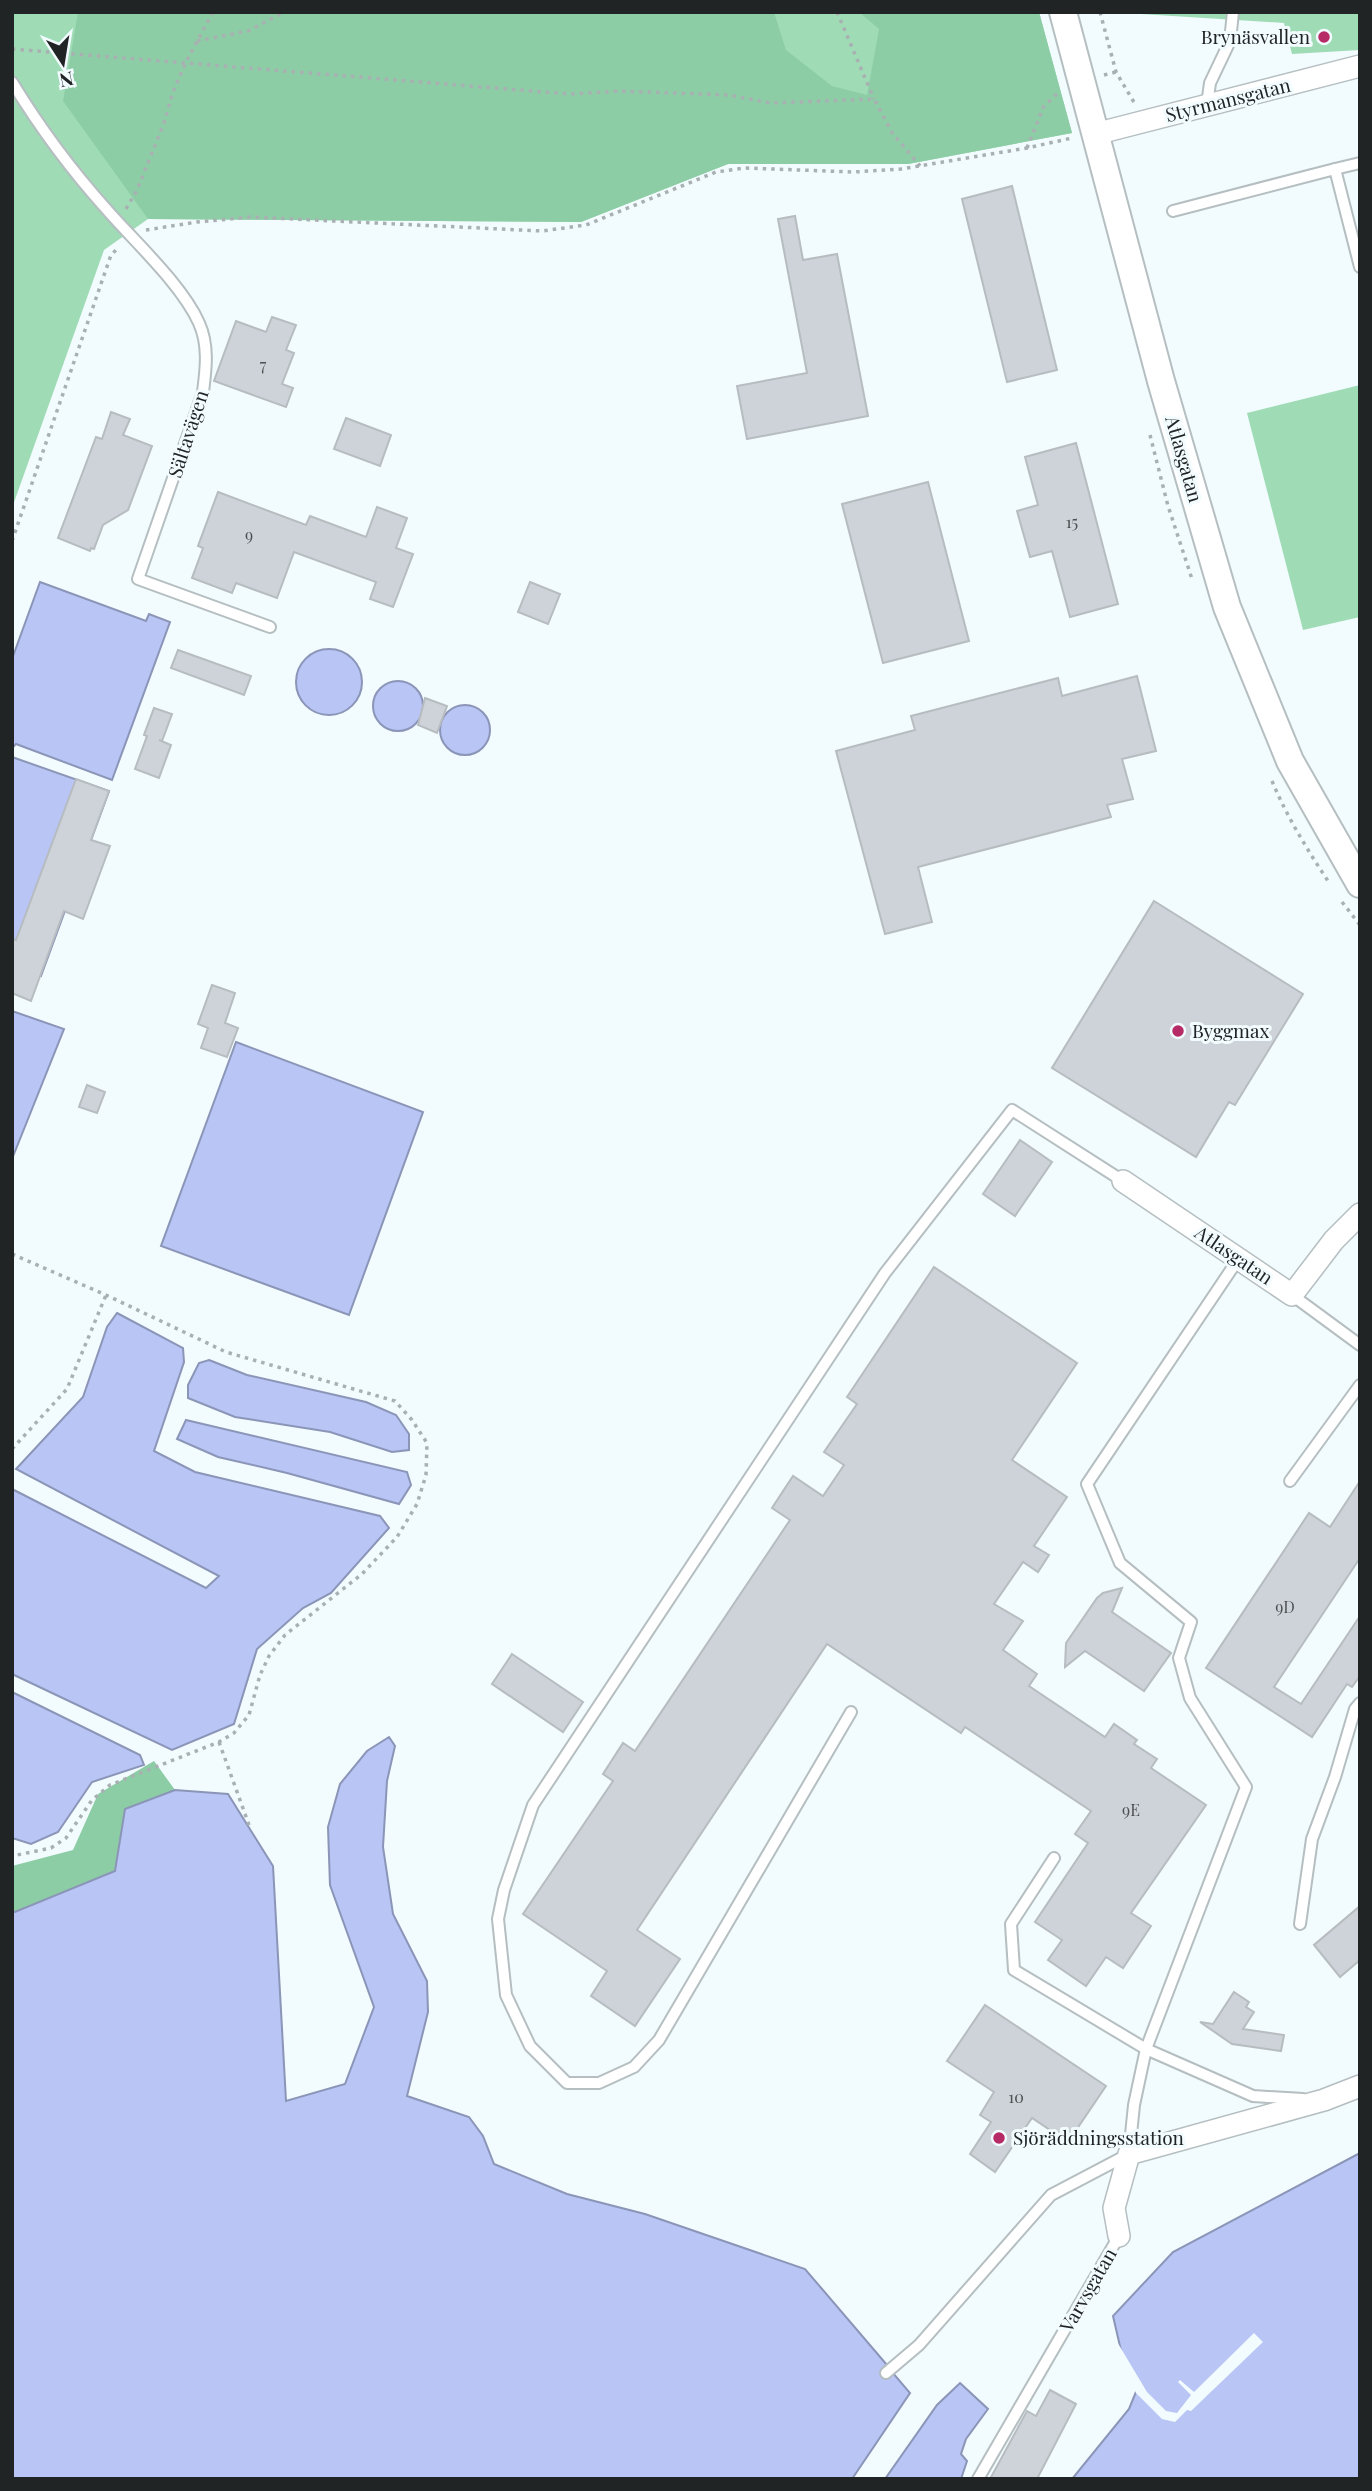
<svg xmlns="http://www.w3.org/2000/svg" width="1372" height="2491" font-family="'Playfair Display',serif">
  <rect width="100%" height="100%" fill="#f2fbfd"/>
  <!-- green -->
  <g fill="#9fdcb6">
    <path d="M12,12h1027l33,121 -164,31h-180l-147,58 -433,-3 -44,31 -92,258z"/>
    <path d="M1109,12h251v38l-68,4 -8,-31z"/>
    <path d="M1360,385v232l-57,13 -56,-217z"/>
  </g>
  <!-- forest -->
  <g fill="#8dcda6">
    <path d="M78,12h696l12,38 46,36 35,9 12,-66 -20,-17h180l33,121 -164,31h-180l-147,58 -433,-3 -85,-118z"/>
    <path d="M154,1761l21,29 -50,19 -10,62 -100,41 -3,-1v-45l61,-16 25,-56z"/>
  </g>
  <!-- water -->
  <g fill="#b8c5f5" stroke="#8b95b7" stroke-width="2">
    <path d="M40,582l106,39 3,-7 21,8 -58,158 -96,-36 -4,4v-89z"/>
    <circle cx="329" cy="682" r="33"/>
    <circle cx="398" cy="706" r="25"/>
    <circle cx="465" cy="730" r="25"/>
    <path d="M12,757l97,34 -68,185 -29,-10z"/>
    <path d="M12,1011l52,18 -52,130z"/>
    <path d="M236,1042l187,70 -74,203 -188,-69z"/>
    <path d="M117,1313l66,35 1,14 -30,89 41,21 185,44 9,12 -58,65 -28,15 -46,41 -23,75 -62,26 -160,-76v-185l194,99 13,-12 -203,-107 67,-72 24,-70z"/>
    <path d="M209,1360l38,15 119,27 30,13 13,19v16l-17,2 -62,-20 -95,-15 -47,-19v-13l11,-22z"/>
    <path d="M186,1420l221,52 4,13 -12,19 -112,-31 -69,-16 -41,-18z"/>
    <path d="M12,1692l128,63 4,10 -52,17 -34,50 -27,12 -19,-6z"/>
    <path d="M389,1737l6,9 -8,35 -4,66 10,67 34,67 1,31 -21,84 62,21 14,19 11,28 73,30 78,20 160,55 82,96 -4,4 10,4 17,20 -58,86h-840v-568l3,1 100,-41 10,-62 50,-19 53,4 45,72 13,235 59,-17 29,-77 -44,-122 -2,-58 12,-43 27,-33z"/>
    <path d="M1360,2153v326h-288l57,-70 9,-22 -16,-32 -9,-39 60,-64z"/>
    <path d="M960,2383l28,26 -22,30 -5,15 6,7 -6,18h-76l52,-74z"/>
  </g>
  <!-- pier -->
  <path fill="#f2fbfd" d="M1254,2333l9,9 -72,69 -4,-1 -12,12 -13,-3 -26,-26 -18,-37 -5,-21 34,57 19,19 11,2 14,-18 -13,-13 2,-2 14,12z"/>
  <!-- building -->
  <g fill="#cdd3d8" stroke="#b7bcc1" stroke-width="2">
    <path d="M1012,186l45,184 -50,12 -45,-183z"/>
    <path d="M795,216l8,44 34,-6 31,162 -121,23 -10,-53 70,-13 -29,-154z"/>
    <path d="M272,317l24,8 -10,25 8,3 -12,31 11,4 -7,19 -72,-26 22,-60 30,11z"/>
    <path d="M111,412l19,7 -7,16 29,11 -24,64 -25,15 -9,24 -3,-1 -1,3 -32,-13 38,-101 6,2z"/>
    <path d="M346,418l45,17 -11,31 -46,-17z"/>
    <path d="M1076,443l42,161 -48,13 -18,-66 -22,6 -13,-46 21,-6 -13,-48z"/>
    <path d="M928,482l41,159 -86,22 -41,-159z"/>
    <path d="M218,492l88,33 4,-9 56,21 11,-30 30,11 -11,30 17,6 -20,53 -23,-8 6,-17 -82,-30 -17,46 -41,-15 -4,10 -40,-15 11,-30 -5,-2z"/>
    <path d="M530,582l30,12 -12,30 -30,-12z"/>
    <path d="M178,650l73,26 -7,19 -73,-27z"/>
    <path d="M1137,676l19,75 -34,8 11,40 -26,6 4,12 -193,50 14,55 -47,12 -49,-183 79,-21 -4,-14 147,-38 4,18z"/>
    <path d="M425,698l22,8 -10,27 -19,-8z"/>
    <path d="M154,708l18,6 -10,27 -3,-1 12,5 -12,33 -24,-9 12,-33 -3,-1z"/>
    <path d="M76,779l33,12 -18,49 19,6 -27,73 -19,-8 -33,90 -19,-8v-54l4,1z"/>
    <path d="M1154,901l149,93 -68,111 -6,-3 -33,55 -144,-89z"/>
    <path d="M212,985l23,8 -10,30 13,5 -11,29 -26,-9 7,-20 -10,-4z"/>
    <path d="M87,1085l18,7 -8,21 -18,-6z"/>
    <path d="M1020,1140l32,22 -37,54 -32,-22z"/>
    <path d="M934,1267l143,96 -65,97 55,37 -33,49 15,9 -11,17 -15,-10 -29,42 29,17 -20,29 34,24 -8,12 76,51 9,-13 23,16 -3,4 23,15 -6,9 55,37 -75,108 20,13 -28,42 -17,-11 -20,29 -38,-26 14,-20 -27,-18 53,-79 -13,-9 16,-23 -126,-84 -4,6 -134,-89 -190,286 43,29 -45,67 -44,-30 16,-25 -84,-57 90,-133 -10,-7 20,-31 12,8 155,-231 -18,-12 21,-32 30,20 21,-31 -20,-13 33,-48 -10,-7z"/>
    <path d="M1360,1481v77l-86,129 27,17 59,-88v60l-8,11 -5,-3 -35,53 -106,-69 103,-155 21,14z"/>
    <path d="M1122,1588l-10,24 59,41 -27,38 -59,-40 -20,16 1,-24 31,-45 6,-5z"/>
    <path d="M512,1654l71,48 -20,30 -71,-48z"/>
    <path d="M1360,1906v54l-20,17 -26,-32z"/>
    <path d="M1234,1992l15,10 -3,5 8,5 -11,17 41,6 -3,16 -49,-7 -32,-22 13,2z"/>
    <path d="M985,2005l121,81 -38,56 -36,-24 -37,54 -25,-18 21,-32 -11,-7 14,-23 -47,-31z"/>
    <path d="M1050,2390l26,14 -39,75h-47l37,-68 9,5z"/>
  </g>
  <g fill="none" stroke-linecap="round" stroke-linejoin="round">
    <defs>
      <g id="service">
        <path d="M12,82c28,46 60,89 96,129 28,32 74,74 91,112 10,22 7,46 4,69l-65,187 132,48"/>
        <path d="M1207,105l3,-22 20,-42 3,-29"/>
        <path d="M1360,163l-25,6 25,98"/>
        <path d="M1173,211l162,-42"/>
        <path d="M1292,1295l68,50"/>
        <path d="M1290,1481l70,-96"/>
        <path d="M851,1712l-192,328 -25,27 -35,16h-32l-37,-37 -24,-51 -8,-76 6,-29 29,-85 352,-532 127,-163 111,71"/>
        <path d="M1054,1858l-43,66 3,46 132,79 107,47 50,3"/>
        <path d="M1300,1924l12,-85 23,-62 20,-68 5,-6"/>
        <path d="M886,2373l33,-28 132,-150 78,-41 5,-49 12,-56 100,-262 -56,-89 -11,-40 12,-36 -71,-59 -33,-79 152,-226"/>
        <path d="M978,2479l141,-243"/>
      </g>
      <g id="minor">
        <path d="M1095,134l265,-68"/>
        <path d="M1123,1181l169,114 42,-55 26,-26"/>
        <path d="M1119,2236l-5,-28 15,-54 195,-54 36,-14"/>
      </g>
      <path id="tertiary" d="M1063,12l98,369 66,226 63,154 70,123"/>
    </defs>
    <!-- service casing -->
    <use href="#service" stroke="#b5bec0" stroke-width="14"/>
    <!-- minor casing -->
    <use href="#minor" stroke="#b5bec0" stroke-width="24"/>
    <!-- tertiary casing -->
    <use href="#tertiary" stroke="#b5bec0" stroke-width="30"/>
    <!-- path -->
    <g stroke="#a9b0b2" stroke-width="3.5" stroke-dasharray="3.5 5" stroke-linecap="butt">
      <path d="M837,12l37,87"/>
      <path d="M1100,12l16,60 19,32"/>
      <path d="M197,41l51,-10 36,-19"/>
      <path d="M12,49l557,45 51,-3 108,4 43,8 103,-4 19,35 27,32"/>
      <path d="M1104,75l12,-3"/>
      <path d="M1027,148l17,-42 15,-14"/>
      <path d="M126,209l11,-19 27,-67 9,-31 13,-30 27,-50"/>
      <path d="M146,230l51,-8 54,-5 291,14 44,-6 130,-53 29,-4 109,4 47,-3 126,-21 45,-10"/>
      <path d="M1150,435l18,71 24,73"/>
      <path d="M12,541l99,-286 8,-8"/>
      <path d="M1272,781c15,36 36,70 58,103"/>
      <path d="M1342,902l18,23"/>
      <path d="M12,1254l94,41 120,57 169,49 17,19 15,23 -1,32 -9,29 -20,33 -35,37 -77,61 -16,21 -9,19 -11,40 -15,18 -15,9 -109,43 -18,15 -26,38 -15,10 -39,8"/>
      <path d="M12,1449l55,-60 39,-94"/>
      <path d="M219,1742l30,83"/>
    </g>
    <!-- service -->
    <use href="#service" stroke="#fff" stroke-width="10"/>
    <!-- minor -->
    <use href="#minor" stroke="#fff" stroke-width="21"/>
    <!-- tertiary -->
    <use href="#tertiary" stroke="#fff" stroke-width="26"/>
  </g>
  <!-- markers -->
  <g fill="#b62b65" stroke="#f2fbfd" stroke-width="2.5">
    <circle cx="1324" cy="37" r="7"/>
    <circle cx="1178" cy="1031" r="7"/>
    <circle cx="999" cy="2138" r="7"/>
  </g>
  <g text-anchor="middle" stroke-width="6" stroke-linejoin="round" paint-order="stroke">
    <!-- number labels -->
    <g font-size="16" fill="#4c5052">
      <text x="263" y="371">7</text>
      <text x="1072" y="528">15</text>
      <text x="249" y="541">9</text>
      <text x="1285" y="1613">9D</text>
      <text x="1131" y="1816">9E</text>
      <text x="1016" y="2103">10</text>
    </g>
    <!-- poi labels -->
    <g font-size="19" fill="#212425" stroke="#f2fbfd" text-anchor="start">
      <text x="1310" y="44" text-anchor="end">Brynäsvallen</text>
      <text x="1192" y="1038">Byggmax</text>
      <text x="1013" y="2145">Sjöräddningsstation</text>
    </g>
    <!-- street labels -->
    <g font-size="19" fill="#212425" stroke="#f2fbfd">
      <text transform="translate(1228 100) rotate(-14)" y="7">Styrmansgatan</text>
      <text transform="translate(188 434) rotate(-72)" y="7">Sältavägen</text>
      <text transform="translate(1184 459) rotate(74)" y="7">Atlasgatan</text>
      <text transform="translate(1234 1255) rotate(34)" y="7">Atlasgatan</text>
      <text transform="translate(1088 2290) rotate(-60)" y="7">Varvsgatan</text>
    </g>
  </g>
  <!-- border -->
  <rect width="1372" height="2491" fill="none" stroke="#212425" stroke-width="28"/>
  <!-- north arrow -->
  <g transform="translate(63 63) rotate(168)" stroke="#f2fbfd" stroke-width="5" paint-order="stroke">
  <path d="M0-5L12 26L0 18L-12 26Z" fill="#212425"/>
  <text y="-10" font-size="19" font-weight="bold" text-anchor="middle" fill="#212425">N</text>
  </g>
</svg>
